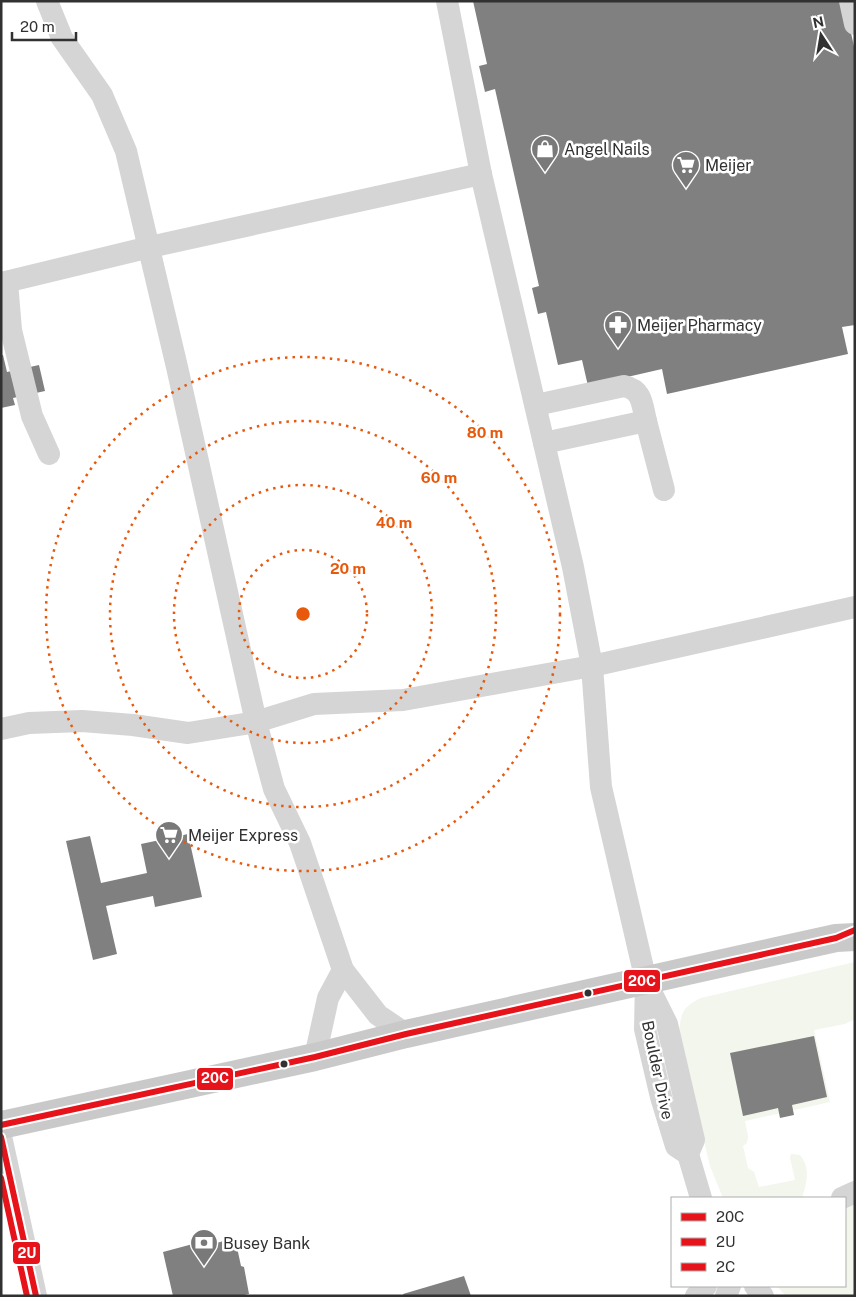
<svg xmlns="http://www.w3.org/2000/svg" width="856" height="1297" font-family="'Public Sans',sans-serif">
  <rect width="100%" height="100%" fill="#fff"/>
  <!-- green -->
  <g fill="#f2f6ed">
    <path d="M855,962v57l-10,5 -31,6 16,72 -85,19 3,15 -1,7 -4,3 5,22 6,4 5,15 36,-7 -5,-22 1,-4 9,1c11,14 7,27 2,43h-79l-13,-32 -31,-132c2,-21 3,-27 22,-36z"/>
    <path d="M855,1203v93h-69l-9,-10h68v-78z"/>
  </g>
  <!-- building -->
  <g fill="#808080">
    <path d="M473,1h371l11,50v274l-13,2 6,27 -181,40 -5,-25 -74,17 -6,-26 -24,5 -12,-53 -8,2 -6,-26 7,-2 -44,-197 -10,3 -6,-26 8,-2z"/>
    <path d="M1,355h2l4,17 32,-7 6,26 -32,7 2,7 -14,3z"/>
    <path d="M188,834l14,63 -47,10 -2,-11 -47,10 11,48 -24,6 -27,-119 24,-5 11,47 46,-10 -6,-29z"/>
    <path d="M814,1036l13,61 -35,8 2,10 -14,3 -2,-10 -35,8 -13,-63z"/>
    <path d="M235,1238l6,28 3,1 5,27 -10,2h-66l-10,-44 41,-11 1,5z"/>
    <path d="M464,1276l7,20h-67l-1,-2z"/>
  </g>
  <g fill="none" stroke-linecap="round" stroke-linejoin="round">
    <!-- minor -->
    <g stroke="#d5d5d5" stroke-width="22">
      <path d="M47,1l15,37 40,57 24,56 51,216 79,355 18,67 26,54 43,127 35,45 28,19"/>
      <path d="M447,1l34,173 92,393 19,99 9,121 45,194 -1,48 16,68 15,49 12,8 13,44"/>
      <path d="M850,1l5,23"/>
      <path d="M7,282l4,48 21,86 17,38"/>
      <path d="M1,283l149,-36 331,-73"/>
      <path d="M536,405l88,-19c19,4 18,19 22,35"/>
      <path d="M544,443l102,-22 18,69"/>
      <path d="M1,729l28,-6 53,-2 51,4 55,8 68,-11 58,-18 89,-4 189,-34 263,-59"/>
      <path d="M648,986l19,38 27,116 -6,14"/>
      <path d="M315,1057l13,-59 15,-28"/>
      <path d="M1,1136l35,160"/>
      <path d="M842,1198l13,-6"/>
      <path d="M755,1286l8,10"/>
      <path d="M696,1296l10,-10"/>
      <path d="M726,1296l4,-10"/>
    </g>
    <!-- major -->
    <path stroke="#c9c9c9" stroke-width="28" d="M1,1125l314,-68 91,-23 371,-83 59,-13 19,-1"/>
    <defs>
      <path id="bus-1" d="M1,1125l314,-68 91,-23 430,-96 19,-8"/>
      <path id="bus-2" d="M1,1137l35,159"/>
      <path id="bus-3" d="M1,1178l26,118"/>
    </defs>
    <!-- bus-1 casing -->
    <use href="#bus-1" stroke="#fff" stroke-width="10"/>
    <!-- bus-2 casing -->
    <use href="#bus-2" stroke="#fff" stroke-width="10"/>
    <!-- bus-3 casing -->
    <use href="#bus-3" stroke="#fff" stroke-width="10"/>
    <!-- bus-1 -->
    <use href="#bus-1" stroke="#e7131a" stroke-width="6"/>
    <!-- bus-2 -->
    <use href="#bus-2" stroke="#e7131a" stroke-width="6"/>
    <!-- bus-3 -->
    <use href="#bus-3" stroke="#e7131a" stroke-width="6"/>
  </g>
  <!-- distance rings -->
  <g fill="none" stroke="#e8590c" stroke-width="2.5" stroke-dasharray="2.5 5">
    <circle cx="303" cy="614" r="64"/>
    <circle cx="303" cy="614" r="129"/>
    <circle cx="303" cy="614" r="193"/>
    <circle cx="303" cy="614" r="257"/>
  </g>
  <!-- icons -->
  <defs>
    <symbol id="shop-pin" viewBox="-11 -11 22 30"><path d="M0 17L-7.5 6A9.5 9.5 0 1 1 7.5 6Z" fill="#797979" stroke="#fff"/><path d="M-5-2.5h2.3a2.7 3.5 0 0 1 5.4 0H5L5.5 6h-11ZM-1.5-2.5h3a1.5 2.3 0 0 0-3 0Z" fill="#fff"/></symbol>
    <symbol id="supermarket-pin" viewBox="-11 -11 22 30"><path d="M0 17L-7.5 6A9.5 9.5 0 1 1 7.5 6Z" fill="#797979" stroke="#fff"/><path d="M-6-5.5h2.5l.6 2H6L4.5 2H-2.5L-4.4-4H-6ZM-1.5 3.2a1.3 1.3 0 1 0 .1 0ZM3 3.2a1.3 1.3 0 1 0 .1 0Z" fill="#fff"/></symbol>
    <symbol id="pharmacy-pin" viewBox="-11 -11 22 30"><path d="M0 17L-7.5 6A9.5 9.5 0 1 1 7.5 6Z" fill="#797979" stroke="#fff"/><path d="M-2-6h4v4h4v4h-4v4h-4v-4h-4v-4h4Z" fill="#fff"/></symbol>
    <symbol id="bank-pin" viewBox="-11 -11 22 30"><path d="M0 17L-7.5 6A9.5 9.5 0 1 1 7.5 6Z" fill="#797979" stroke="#fff"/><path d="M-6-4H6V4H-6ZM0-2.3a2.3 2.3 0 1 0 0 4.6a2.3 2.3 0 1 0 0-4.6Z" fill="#fff"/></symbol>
  </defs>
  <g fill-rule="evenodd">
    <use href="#shop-pin" x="529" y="133" width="32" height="43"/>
    <use href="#supermarket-pin" x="670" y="149" width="32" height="43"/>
    <use href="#pharmacy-pin" x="602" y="309" width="32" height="43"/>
    <use href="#supermarket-pin" x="153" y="819" width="32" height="43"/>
    <use href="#bank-pin" x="188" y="1227" width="32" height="43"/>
  </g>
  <!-- markers -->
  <g fill="#313131" stroke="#fff" stroke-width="2">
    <circle cx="588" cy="993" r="4.5"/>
    <circle cx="284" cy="1064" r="4.5"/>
  </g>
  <g text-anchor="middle" stroke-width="5" stroke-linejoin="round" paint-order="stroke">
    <!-- poi labels -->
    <g font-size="16" fill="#313131" stroke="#fff" text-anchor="start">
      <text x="564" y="155">Angel Nails</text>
      <text x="705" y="171">Meijer</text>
      <text x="637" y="331">Meijer Pharmacy</text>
      <text x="188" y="841">Meijer Express</text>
      <text x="223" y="1249">Busey Bank</text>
    </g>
    <!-- street labels -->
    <g font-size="16" fill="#313131" stroke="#fff">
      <text transform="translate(658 1070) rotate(78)" y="6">Boulder Drive</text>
    </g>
  </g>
  <circle cx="303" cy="614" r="8" fill="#e8590c" stroke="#fff" stroke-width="2.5"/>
  <g font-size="15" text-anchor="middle" font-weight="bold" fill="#e8590c" stroke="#fff" stroke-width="5" stroke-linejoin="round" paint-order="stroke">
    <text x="485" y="438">80 m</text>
    <text x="439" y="483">60 m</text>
    <text x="394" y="528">40 m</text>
    <text x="348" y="574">20 m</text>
  </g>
  <g stroke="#fff" stroke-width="2">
    <rect x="623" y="969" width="38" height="24" rx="5" fill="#e7131a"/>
    <rect x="196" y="1067" width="38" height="24" rx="5" fill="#e7131a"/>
    <rect x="12" y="1241" width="29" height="24" rx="5" fill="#e7131a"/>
  </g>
  <g font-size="14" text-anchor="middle" font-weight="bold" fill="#fff">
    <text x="642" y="986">20C</text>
    <text x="215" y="1083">20C</text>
    <text x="27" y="1258">2U</text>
  </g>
  <!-- border -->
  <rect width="856" height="1297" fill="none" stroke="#313131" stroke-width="5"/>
  <!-- legend -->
  <rect x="671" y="1197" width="175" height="90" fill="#ffffff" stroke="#adadad"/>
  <rect x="681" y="1213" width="25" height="8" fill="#e7131a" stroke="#adadad"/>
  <text x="716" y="1222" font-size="15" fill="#313131">20C</text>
  <rect x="681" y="1238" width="25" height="8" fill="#e7131a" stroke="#adadad"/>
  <text x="716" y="1247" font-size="15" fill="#313131">2U</text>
  <rect x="681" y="1263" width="25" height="8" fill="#e7131a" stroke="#adadad"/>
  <text x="716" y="1272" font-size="15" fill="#313131">2C</text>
  <!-- north arrow -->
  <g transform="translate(821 35) rotate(348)" stroke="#ffffff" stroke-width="4" paint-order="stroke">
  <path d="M0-4L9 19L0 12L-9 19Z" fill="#313131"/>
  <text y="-8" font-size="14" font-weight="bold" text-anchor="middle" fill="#313131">N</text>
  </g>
  <!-- scale -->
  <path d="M12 32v8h64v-8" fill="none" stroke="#313131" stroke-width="2.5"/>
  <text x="20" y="32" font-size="15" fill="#313131" stroke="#ffffff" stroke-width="4" paint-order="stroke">20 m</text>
</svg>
